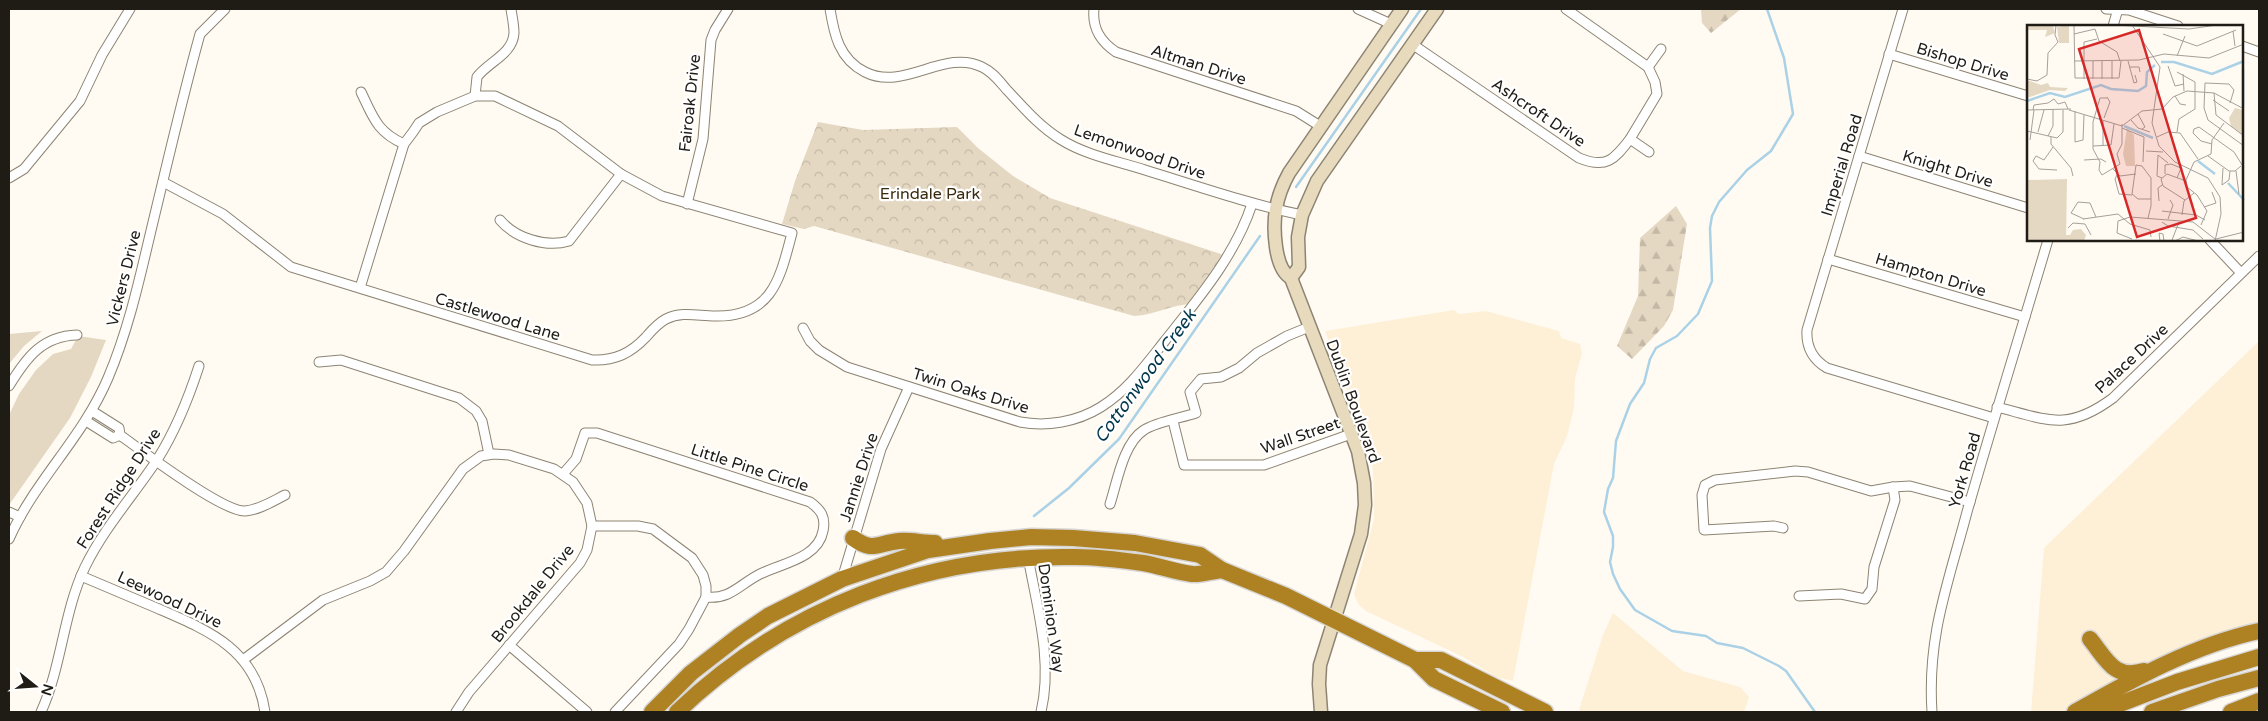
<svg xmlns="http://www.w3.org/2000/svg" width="2268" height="721" font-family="'Varela Round',sans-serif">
  <defs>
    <pattern id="forest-firs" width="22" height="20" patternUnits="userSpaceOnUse" patternTransform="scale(1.25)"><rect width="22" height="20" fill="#e5d8c2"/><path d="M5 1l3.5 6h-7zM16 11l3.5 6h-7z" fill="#c4b9a6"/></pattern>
    <pattern id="park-crowns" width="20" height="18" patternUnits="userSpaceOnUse" patternTransform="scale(1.25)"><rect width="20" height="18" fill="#e5d8c2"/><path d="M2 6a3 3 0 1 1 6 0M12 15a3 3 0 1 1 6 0" fill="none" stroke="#c4b9a6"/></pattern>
  </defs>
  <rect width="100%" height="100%" fill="#fffbf3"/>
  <!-- built -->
  <g fill="#fef0d6">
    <path d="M1454,310l5,4 27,-3 73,20 2,7 19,6 2,9 -7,26 -1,29 -7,28 -13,28 -41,217 -17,-4 -33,-20 -97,-46 -8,-7 -4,-10 20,-75 -1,-50 -5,-21 -43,-117z"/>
    <path d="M2259,341v286l-142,59 -50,26h-36l13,-164z"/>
    <path d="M1613,613l70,58 57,16 9,10 -5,15h-162l-3,-2 24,-75z"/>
  </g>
  <!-- grass -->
  <g fill="#e5d8c2">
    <path d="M42,331l-18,15 -15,18v-30z"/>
    <path d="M78,336l28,4 -15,37 -21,41 -61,87v-90l10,-21 17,-24 17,-16 18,-5z"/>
  </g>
  <!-- forest -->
  <g fill="url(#forest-firs)">
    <path d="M1701,9h40l-30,24 -9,-10z"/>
    <path d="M1676,206l11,18 -14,86 -9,16 -32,33 -15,-13 21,-50 2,-58z"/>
  </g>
  <!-- park -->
  <path fill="url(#park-crowns)" d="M818,122l45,8 94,-3 21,21 35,28 37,22 177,58 -32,48c-21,-1 -39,11 -61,12l-320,-90 -10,3 -22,-5 13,-43z"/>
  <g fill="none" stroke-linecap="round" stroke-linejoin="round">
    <!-- stream -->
    <g stroke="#aad1e6" stroke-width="2.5">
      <path d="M1767,9l17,49 9,56 -22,37 -24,19 -28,32 -7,14 -2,12 2,53 -14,33 -21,22 -21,12 -6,11 -6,24 -14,21 -14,37 -3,37 -5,11 -4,23 9,24v11l-3,15 3,12 7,15 15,21 37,21 34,5 11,7 26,5 36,18 7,5 29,41"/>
      <path d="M1296,187l125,-178"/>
      <path d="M1034,516l35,-28 50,-49 141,-203"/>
    </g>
    <defs>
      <g id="street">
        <path d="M830,9c4,25 9,50 35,63 39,20 79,-24 117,-5 11,5 18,15 25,23 17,18 32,36 53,49 25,16 57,22 85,31 52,16 104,34 157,45"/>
        <path d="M1094,9c-2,19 6,32 22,43l180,59 24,15"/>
        <path d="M1358,9l33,15"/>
        <path d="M1566,9l82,58 7,15 2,12 -27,45"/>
        <path d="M1903,9l-96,321c-1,16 5,29 20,38l167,50"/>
        <path d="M2106,9l23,1 49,16"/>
        <path d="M2113,26l5,-17"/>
        <path d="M1412,44l167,114c27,11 35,2 51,-19l19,13"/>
        <path d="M2242,46l17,6"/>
        <path d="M1889,54l139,42"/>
        <path d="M1648,67l13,-18"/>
        <path d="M361,92c12,25 16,40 43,52"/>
        <path d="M475,96l2,-19c11,-15 36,-23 37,-44 0,-8 -2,-17 -3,-24"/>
        <path d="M1859,156l169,52"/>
        <path d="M9,178l15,-9 56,-68 22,-46 28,-46"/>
        <path d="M163,182l60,32 68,53 301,93c23,1 39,-7 54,-23 6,-7 12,-14 20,-18 16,-8 32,-3 49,-3 58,1 65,-38 77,-83l-130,-37 -41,-22 -63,-48 -63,-30h-20l-38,16 -18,11 -6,9 -9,12 -44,144"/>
        <path d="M687,204l16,-65 8,-99 4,-10 13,-21"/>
        <path d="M500,220c15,18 46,28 69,21l52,-67"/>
        <path d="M2210,240l31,33"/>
        <path d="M1828,259l197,58"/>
        <path d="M803,328l7,13 9,9 28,17 173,55c27,5 57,0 81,-15 26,-16 44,-41 63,-65 34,-43 71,-86 88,-138"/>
        <path d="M319,362l22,-2 118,38 17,13 6,10 7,33"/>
        <path d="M9,386c17,-28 33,-50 68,-51"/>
        <path d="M1997,407c51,13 70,25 116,-9l146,-142"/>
        <path d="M92,411l27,17 1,7c22,16 103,77 125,76 14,-1 28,-10 40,-16"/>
        <path d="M86,421l27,17 7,-3"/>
        <path d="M1173,421l11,44h80l87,-31"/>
        <path d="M563,474l13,-15 9,-26h12l213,69c11,8 16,15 13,29 -5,27 -40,32 -63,43 -20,10 -30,26 -54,23"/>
        <path d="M1110,504c7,-21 13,-61 34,-74 12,-8 37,-12 52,-17l-6,-21 11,-13 20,-2 18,-9 18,-15 30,-17 22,-9"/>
        <path d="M9,512l11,5"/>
        <path d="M592,526h46l15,3 39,29 11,17 3,11v11l-17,32 -10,15 -64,68"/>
        <path d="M1783,528l-9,-2 -70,4 -2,-35 3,-10 10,-5 80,-9 13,1 63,19 22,-4 17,-1 60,16"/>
        <path d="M9,539c26,-59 73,-100 99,-161 22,-52 33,-106 46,-160 15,-62 29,-123 46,-184l25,-25"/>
        <path d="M1028,557c9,50 25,104 13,155"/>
        <path d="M81,576c26,11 52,22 78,33 51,22 97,41 106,103"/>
        <path d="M842,579l39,-130 28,-62"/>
        <path d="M1799,596l42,-2 24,5 7,-10 2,-22 21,-67 -2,-13"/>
        <path d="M509,645l78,67"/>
        <path d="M243,660l80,-60 47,-19 16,-9 18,-21 59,-82 18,-13 13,-2 15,1 45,14 19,13 14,21 5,23 -5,24 -7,13 -111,129 -13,20"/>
        <path d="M41,712c21,-46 22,-99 44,-145 19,-39 48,-71 72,-107 19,-30 31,-60 42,-94"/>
        <path d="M1932,712c-5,-76 16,-128 35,-200 26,-91 54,-181 81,-272"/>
      </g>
      <g id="secondary">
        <path d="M1291,278l8,-11 -1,-30 4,-22 15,-34 120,-172"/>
        <path d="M1321,712l-2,-28 1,-19 41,-131 4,-29 -1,-22 -6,-32 -67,-173c-17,-9 -18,-51 -15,-69 2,-13 7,-25 13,-36l113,-164"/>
      </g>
      <g id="highway">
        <path d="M853,538c20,15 25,5 46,3 11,-1 24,2 36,2"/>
        <path d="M2090,639c17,21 24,41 54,32"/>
        <path d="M1415,660h26l104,52"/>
        <path d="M652,712l39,-39 49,-38 28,-19 74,-37 86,-29 62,-9 41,-4 42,1 62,5 65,12 22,15 64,26 129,64 19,19 68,33"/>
        <path d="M677,712c109,-104 248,-158 399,-155 22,0 45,3 67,6 17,3 32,9 49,11 9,1 20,-3 30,-4"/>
        <path d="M2075,712c58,-33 119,-67 184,-81"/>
        <path d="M2099,712l78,-30 82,-25"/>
        <path d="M2152,712l66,-23 41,-11"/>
        <path d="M2231,712l28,-11"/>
      </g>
    </defs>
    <!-- street casing -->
    <use href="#street" stroke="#8d8473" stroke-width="11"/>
    <!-- secondary casing -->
    <use href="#secondary" stroke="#8d8473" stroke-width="15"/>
    <!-- highway casing -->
    <use href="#highway" stroke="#d7d6d5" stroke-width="19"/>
    <!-- street -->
    <use href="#street" stroke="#fff" stroke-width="9"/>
    <!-- secondary -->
    <use href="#secondary" stroke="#e7dabd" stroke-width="12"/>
    <!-- highway -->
    <use href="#highway" stroke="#ae8223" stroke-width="16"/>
  </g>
  <g text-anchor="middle" stroke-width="4.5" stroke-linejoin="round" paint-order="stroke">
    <!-- street labels -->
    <g font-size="16" fill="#1f1b15" stroke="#fff">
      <text transform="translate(1963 61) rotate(17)" y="6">Bishop Drive</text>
      <text transform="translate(1199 64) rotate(18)" y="6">Altman Drive</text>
      <text transform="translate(689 103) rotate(-84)" y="6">Fairoak Drive</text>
      <text transform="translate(1539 112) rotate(34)" y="6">Ashcroft Drive</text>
      <text transform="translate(1140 151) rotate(19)" y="6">Lemonwood Drive</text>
      <text transform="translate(1841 165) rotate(-73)" y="6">Imperial Road</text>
      <text transform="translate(1948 168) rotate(17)" y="6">Knight Drive</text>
      <text transform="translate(1931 274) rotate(17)" y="6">Hampton Drive</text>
      <text transform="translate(123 278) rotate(-76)" y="6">Vickers Drive</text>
      <text transform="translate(498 316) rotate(17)" y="6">Castlewood Lane</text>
      <text transform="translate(2131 358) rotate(-43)" y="6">Palace Drive</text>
      <text transform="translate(971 390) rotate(17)" y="6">Twin Oaks Drive</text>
      <text transform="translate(1354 401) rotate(70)" y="6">Dublin Boulevard</text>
      <text transform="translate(1300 435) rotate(-19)" y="6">Wall Street</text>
      <text transform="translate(750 467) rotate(18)" y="6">Little Pine Circle</text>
      <text transform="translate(1964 470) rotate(-74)" y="6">York Road</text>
      <text transform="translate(858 477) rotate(-72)" y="6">Jannie Drive</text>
      <text transform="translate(118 488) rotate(-57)" y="6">Forest Ridge Drive</text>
      <text transform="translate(532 593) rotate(-51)" y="6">Brookdale Drive</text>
      <text transform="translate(170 599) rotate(25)" y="6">Leewood Drive</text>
      <text transform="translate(1052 618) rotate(82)" y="6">Dominion Way</text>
    </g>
    <!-- park labels -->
    <g font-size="16" fill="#392a0d" stroke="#fff">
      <text x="930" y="199">Erindale Park</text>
    </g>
    <!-- water labels -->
    <g font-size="18" font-style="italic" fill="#00364c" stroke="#fff">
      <text transform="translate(1145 376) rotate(-54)" y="6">Cottonwood Creek</text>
    </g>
  </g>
  <!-- overview -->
  <g transform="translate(2027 25)">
    <rect width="216" height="216" fill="#fffbf3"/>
    <path d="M42,0v18h-10l-2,-16zM0,1h26l2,7 -10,4 2,-7h-20zM0,55l14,5 7,-2 2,4 18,1 -3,3 -15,-1 -23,8zM54,204l5,6 -2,6h-57l38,-11 1,5h4l3,-5z" fill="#e5d8c2"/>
    <path d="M208,83l8,2v25l-12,-9 -2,-8zM100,103l7,7 1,31h-9l-3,-12zM40,154l-1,61 16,-3 2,4h-57v-61z" fill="#e5d8c2"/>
    <path fill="none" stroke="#aad1e6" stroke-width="2.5" d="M134,37h13l38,12 32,-13M216,44v38M0,76l23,-8 15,4 36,-12 10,4 27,2 8,-5 1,-14 8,-7M97,101l29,12M171,136l17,13M201,158l16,17"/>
    <path fill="none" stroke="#a5a19a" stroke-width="1" d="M47,0l1,53M87,0l75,4 28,-4M105,0l28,42 -8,56 7,23 16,16 33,16 12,19 1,17 -6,27M206,6l2,15M47,9l21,-5 4,12 18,11 3,9M136,9l34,12 39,-16M150,31l8,-20M47,36l65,-1 25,-6 45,4 35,-14M66,36v18M85,36v18M101,36l6,22 3,-1 -2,-7M141,41l7,20 9,-2M102,42h10l1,5M156,49l1,17M48,53h44l2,-17M0,54l10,2 10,-6 1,-22 10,-11 -3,-7 1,-10M57,54v-37l13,-3M75,54v-18M187,68l2,22 28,21M148,71l5,8 6,1M186,75l16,11M203,78l4,-13 -5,-6 -24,-1 -1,25 4,12 36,26M0,85l44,-1M6,85l1,-5 14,-2 6,-4 4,5 7,-2 3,7M42,85l53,16 20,-15 20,-2 11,-12 14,-6 27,2 30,16M48,86v31l8,-2 1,-25M111,89l7,13 -3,2M77,93l6,-16 -3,-5M104,95l7,8 12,4M95,103l22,9 -1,25M0,106l30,7 6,-6v-22M11,107l6,-22M150,107l2,-13 16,-10v-27l-18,-10M21,111l5,-10v-16M24,112v7l20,24 2,8M130,112l11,-5 12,1 18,26M3,115l4,-30M185,119l-11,-3 -8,-8 1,-4 5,-2 35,25 10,16M66,121l18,-1 3,-21M76,121v-25M26,122l-9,13 -8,-4 -3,5 6,8 18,1M119,126l17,1M181,131l21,15h6l6,-5M57,135l17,-1 5,3M196,143l-1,17 7,-5 1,-9M86,144l7,7 16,-2M209,146l3,23M138,149v-9l6,-1 10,4 -4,10M75,150l-3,-5 1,-8 -7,-13v-27l7,-24h7M75,150l18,-11 -3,-10 5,-10v-20M90,150l-2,4 4,15 13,1M135,153l-5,-2 1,-21 10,8M158,175l-22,-14 -2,-7 6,-5 19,7M132,176l-1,-13 4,-3M177,182l12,-4 -4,-11M135,186l34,4 9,5M155,190l2,-14 10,-8M121,193l3,-12v-28l-9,-12 -6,-1 -4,29 6,5h13M56,194l35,-5 12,10 20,6 1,7M57,194l-13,-6 7,-11 12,1 6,14M141,194l5,-14 -3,-5M135,197l6,4 25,4 10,9M174,200l6,-14 -10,-16 -10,-8 -1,-7 8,-18 17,-8 1,-14 12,-17M41,203l5,-5 12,1 6,11M105,214l-15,-6 1,-12 12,-4 63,5 22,17M189,214l28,-7M145,215l7,-18M133,216l-1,-8 4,1 1,7M148,216l8,-4 15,4"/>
    <path fill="#d62828" fill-opacity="0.15" stroke="#d62828" stroke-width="2.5" d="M112,5l57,188 -59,19 -58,-188z"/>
    <rect width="216" height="216" fill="none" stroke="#1f1b15" stroke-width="2.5"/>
  </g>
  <!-- border -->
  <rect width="2268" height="721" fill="none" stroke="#1f1b15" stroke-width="20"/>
  <!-- north arrow -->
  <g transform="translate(35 686) rotate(107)" stroke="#ffffff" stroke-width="4" paint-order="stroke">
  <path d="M0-4L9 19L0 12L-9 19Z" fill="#1f1b15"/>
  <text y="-8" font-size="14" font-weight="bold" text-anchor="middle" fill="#1f1b15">N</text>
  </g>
</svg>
